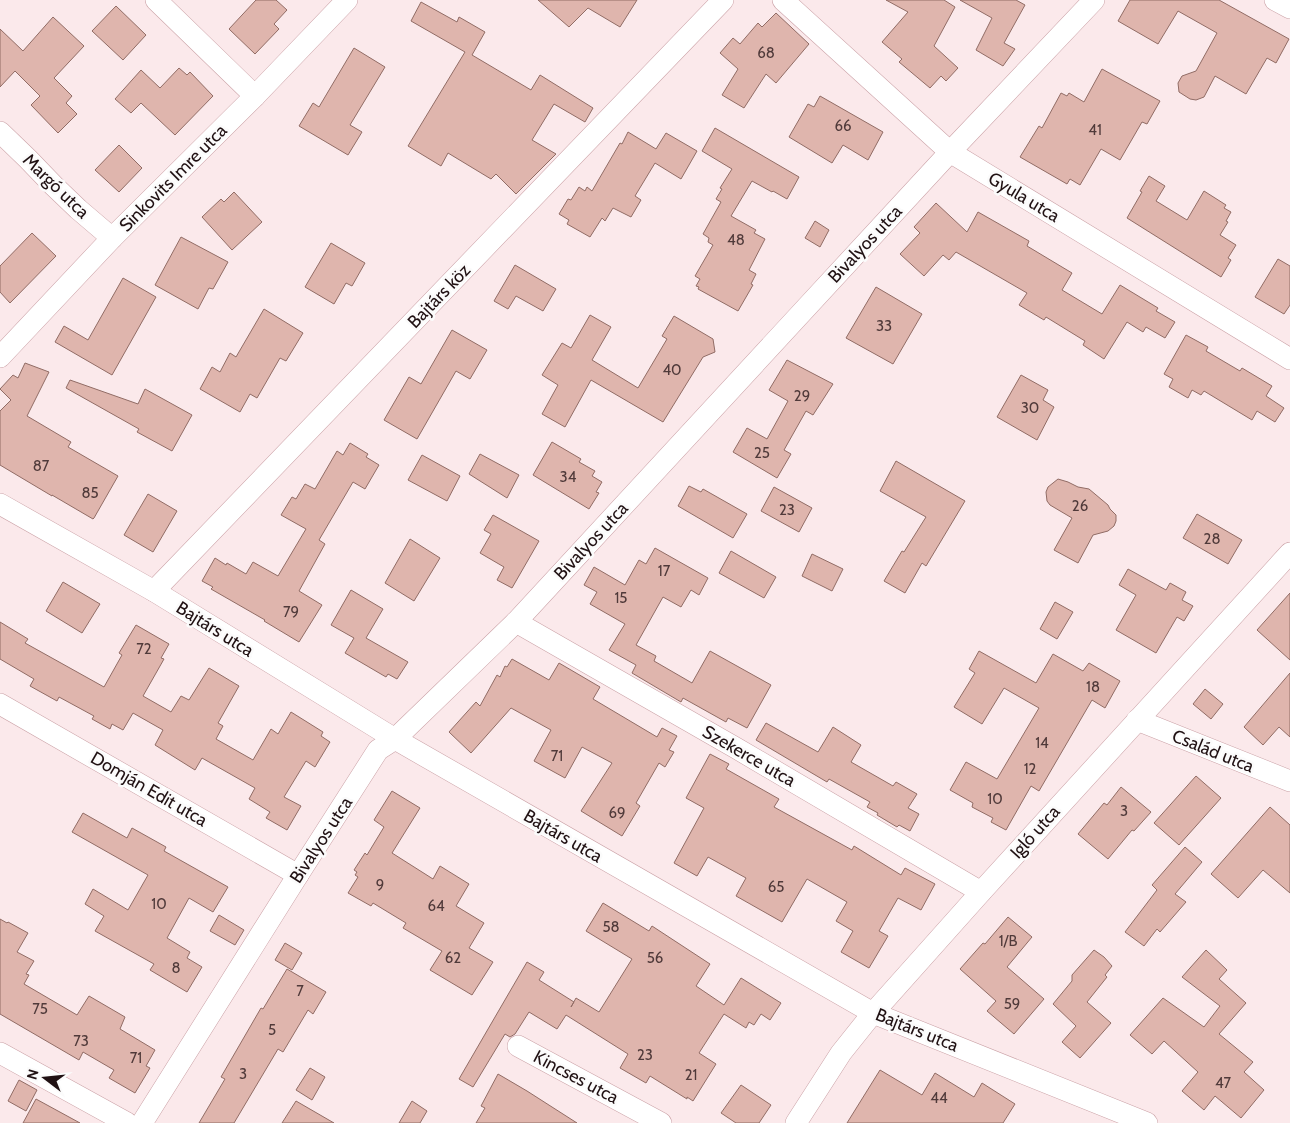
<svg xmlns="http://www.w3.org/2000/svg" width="1290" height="1123" font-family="Cabin,sans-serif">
  <rect width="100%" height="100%" fill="#fbe9eb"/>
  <!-- building -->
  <g fill="#dfb5ad" stroke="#916c65">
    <path d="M256,0h20l11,10 -13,14 5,5 -24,25 -26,-25z"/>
    <path d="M538,0h99l-17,27 -32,-19 -19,19z"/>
    <path d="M886,0h58l11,7 -21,39 24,22 -12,13 -5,-5 -11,12 -31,-26 3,-3 -20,-17 26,-30z"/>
    <path d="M960,0h56l9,5 -21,38 11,6 -12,17 -27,-16 16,-32z"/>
    <path d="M1130,0h89l70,39 -13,24 -9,-5 -21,36 -31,-18 -11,21 -8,3 -6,-1 -11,-7 -1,-9 4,-7 14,-5 21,-38 -39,-22 -20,33 -40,-23z"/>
    <path d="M421,2l36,20 2,-5 26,15 -13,23 59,35 9,-15 53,33 -8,14 -31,-18 -22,36 24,14 -40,40 -20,-20 -5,5 -43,-26 -7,13 -33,-20 57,-94 -54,-31z"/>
    <path d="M116,6l30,29 -23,25 -31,-29z"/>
    <path d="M776,13l33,31 -33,39 -10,-9 -22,34 -22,-13 16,-26 -18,-16 13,-15 7,6 18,-21 4,4z"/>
    <path d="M53,17l31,29 -30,32 18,18 -6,7 11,11 -19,19 -27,-28 9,-9 -25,-25 -15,16v-58l23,22z"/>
    <path d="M354,48l31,19 -35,58 12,7 -14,23 -49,-29 14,-23 6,4z"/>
    <path d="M179,68l8,7 3,-3 23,24 -38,39 -34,-32 -10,10 -16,-14 26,-29 19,18z"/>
    <path d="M1102,69l58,32 -13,23 -5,-2 -22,38 -19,-11 -21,36 -10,-6 -3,5 -47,-27 19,-31 3,2 19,-35 6,3 2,-3 15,9z"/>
    <path d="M820,96l63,36 -15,28 -25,-15 -11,18 -43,-26 19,-33 6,3z"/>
    <path d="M715,128l84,49 -12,22 -14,-8 -1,1 -20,-11 -21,35 25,14 -2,3 11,6 -16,31 7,4 -5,10 2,1 -15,26 -40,-22 1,-2 -3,-1 4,-7 -5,-3 18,-31 -5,-3 1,-4 -6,-4 18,-32 -5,-3 6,-10 -2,-1 12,-19 -30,-18z"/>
    <path d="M628,132l28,17 10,-16 31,18 -16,28 -26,-16 -20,33 6,4 -10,17 -18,-9 -8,13 -3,-3 -12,19 -23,-13 2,-4 -10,-6 9,-15 3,1 8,-13 6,4 2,-4 5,4 28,-48 2,1z"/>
    <path d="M119,145l23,23 -23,24 -24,-22z"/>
    <path d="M1149,176l16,10 -9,15 31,19 17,-29 22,14 -2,3 7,4 -5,9 2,1 -8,13 16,10 -8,13 3,2 -10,17 -94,-59 15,-26 -2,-1z"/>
    <path d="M234,192l28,30 -30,28 -30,-33 19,-18 3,3z"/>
    <path d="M936,203l31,29 11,-20 51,29 -2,5 45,27 -10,17 40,24 18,-29 38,23 -2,3 19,11 -10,16 -19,-11 -3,5 -16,-10 -23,37 -21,-14 2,-4 -39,-24 -2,3 -25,-15 8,-12 -71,-41 -7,8 -6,-5 -19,21 -24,-22 20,-21 -6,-6z"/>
    <path d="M815,221l14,9 -9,17 -15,-9z"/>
    <path d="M32,233l24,23 -46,47 -10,-11v-26z"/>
    <path d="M181,237l47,25 -15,27 -4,-1 -11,21 -43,-24z"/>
    <path d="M331,243l34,20 -13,23 -6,-3 -12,21 -29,-17z"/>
    <path d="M1278,259l12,7v39l-6,9 -29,-17z"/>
    <path d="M515,265l41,24 -13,22 -27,-15 -8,13 -14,-8z"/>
    <path d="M123,278l33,19 -44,78 -57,-33 9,-16 24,14z"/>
    <path d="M876,287l46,27 -29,50 -47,-26z"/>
    <path d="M264,309l39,24 -17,28 -6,-3 -23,40 -7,-4 -10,18 -40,-23 12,-22 8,5 10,-19 6,4z"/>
    <path d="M590,315l21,12 -19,33 46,28 29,-49 -5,-3 12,-20 39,23 2,13 -12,5 -40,65 -72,-42 -26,47 -23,-13 16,-29 -16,-10 20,-32 9,5z"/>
    <path d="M452,330l35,20 -17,29 -14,-8 -39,68 -33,-19 25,-43 12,7z"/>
    <path d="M1186,335l22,12 -2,4 34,20 2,-3 30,18 -6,10 18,12 -9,14 -18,-11 -5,9 -48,-29 -3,4 -9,-5 -4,8 -19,-11 4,-8 -9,-5z"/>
    <path d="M787,360l46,24 -20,31 -7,-4 -22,39 7,4 -14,24 -44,-26 14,-24 20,11 21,-38 -19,-11z"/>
    <path d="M25,363l24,9 -22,44 44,26 -3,5 50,29 -24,42 -1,1 -41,-24v1l-52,-31v-54l11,-11 -11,-11 13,-14 5,3z"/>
    <path d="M1021,375l27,15 -5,10 11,7 -17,33 -40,-23z"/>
    <path d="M70,380l68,24 7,-15 47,26 -20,36 -35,-19 2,-3 -73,-41z"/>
    <path d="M552,442l29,17 -2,3 16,9 -3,5 10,6 -6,10 3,1 -10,16 -56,-34z"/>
    <path d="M350,443l18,11 -2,3 13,8 -14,24 -12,-7 -34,58 6,4 -26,47 23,14 -23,37 -35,-21 1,-1 -54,-31 2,-2 -11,-6 13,-23 11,7 1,-2 19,11 7,-12 25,14 28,-47 -25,-14 11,-18 4,2 9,-15 10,5 22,-38 6,4z"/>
    <path d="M480,454l39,21 -12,23 -38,-24z"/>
    <path d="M422,455l38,21 -13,25 -39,-21z"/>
    <path d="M896,461l69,40 -39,65 -4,-3 -17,30 -21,-12 18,-30 2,1 22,-35 -46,-26z"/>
    <path d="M1058,479l10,3 10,5 11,2 19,16 2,4 6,6v6l-2,5 -6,5 -15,4 -15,28 -24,-13 18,-32 -22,-13 -3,-4 -1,-9 2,-5z"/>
    <path d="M689,486l12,6 2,-3 44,25 -14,24 -55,-32z"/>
    <path d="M774,487l38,21 -13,24 -38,-21z"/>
    <path d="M148,494l29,17 -24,41 -29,-17z"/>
    <path d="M1197,514l45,26 -14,24 -45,-26z"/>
    <path d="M493,515l46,26 -27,47 -15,-8 7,-13 -24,-14 11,-19 -7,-4z"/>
    <path d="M410,539l30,19 -26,43 -29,-18z"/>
    <path d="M655,548l53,30 -9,17 -8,-5 -10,17 -18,-10 -27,48 20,11 -2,5 38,22 18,-32 61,34 -24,43 -19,-10 -2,4 -43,-24 -2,4 -49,-29 4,-8 -27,-15 16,-26 -35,-20 7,-12 -13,-7 10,-18 31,18 14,-25 7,4z"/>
    <path d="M731,551l45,26 -12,21 -45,-25z"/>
    <path d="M812,554l31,15 -11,22 -30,-15z"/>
    <path d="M1128,569l38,21 4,-7 16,9 -4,8 11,6 -9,15 -7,-4 -21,36 -40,-23 20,-35 -17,-10z"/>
    <path d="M63,582l37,22 -18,29 -36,-22z"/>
    <path d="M351,590l32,19 -17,29 42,24 -11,17 -9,-5 -2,3 -41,-24 9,-15 -23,-13z"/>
    <path d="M1290,593v67l-33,-30z"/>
    <path d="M1055,602l18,10 -16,27 -17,-10z"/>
    <path d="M0,622l28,17 -3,4 79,44 18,-32 -3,-2 17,-28 33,19 -8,14 3,1 -21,37 28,16 10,-16 8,4 20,-32 30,18 -21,37 5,3 -7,13 37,21 18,-31 7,5 13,-22 32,20 -2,4 9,6 -15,25 -9,-6 -22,36 17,9 -14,24 -21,-12 4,-6 -21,-13 6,-11 -53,-30 -7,12 -40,-25 8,-15 -30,-17 -10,17 -11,-6 -2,5 -18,-10 2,-3 -35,-19 -2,4 -27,-15 4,-7 -34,-20z"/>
    <path d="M979,651l57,32 17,-29 30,17 6,-8 31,18 -15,27 -13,-8 -53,91 -8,-5 -25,44 -15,-8 2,-4 -21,-11 1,-4 -23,-13 16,-28 31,17 42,-71 -35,-20 -22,36 -28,-17 21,-34 -6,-4z"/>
    <path d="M512,659l37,21 10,-17 41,24 -7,12 64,38 5,-9 15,8 -8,14 5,2 -9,15 -6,-4 -23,40 4,3 -18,30 -41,-25 31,-48 -30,-16 -17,31 -31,-17 17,-31 -40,-22 -40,45 -22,-21 27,-30 4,4 17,-31 3,2 5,-11 2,1z"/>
    <path d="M1290,673v64l-11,-10 -16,18 -19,-18z"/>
    <path d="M1205,689l18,15 -12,15 -18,-15z"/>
    <path d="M766,723l52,29 15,-25 28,18 -10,17 42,24 3,-4 21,12 -9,14 11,6 -9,17 -11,-6 -2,2 -20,-12 1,-2 -11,-6 3,-5 -41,-23 -2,3 -71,-42z"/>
    <path d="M710,754l19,10 -3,5 53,30 -5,8 78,43 2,-4 47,29 4,-7 30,16 -14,26 -23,-12 -19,33 9,5 -19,32 -28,-16 12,-21 -17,-10 11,-19 -40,-23 -25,43 -46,-26 10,-18 -38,-21 -11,19 -23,-13 30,-55 -18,-10z"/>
    <path d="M1196,776l25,22 -42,47 -25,-22z"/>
    <path d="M1121,787l30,25 -17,19 -2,-1 -24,29 -30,-25 26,-31 3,2z"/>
    <path d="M392,791l28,17 -28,45 41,26 7,-13 29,18 -13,22 28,17 -15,25 24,14 -21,33 -42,-25 12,-19 -39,-23 3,-5 -33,-20 -2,3 -23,-13 10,-16 -3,-2 2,-3 -3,-2 11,-17 2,2 17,-28 -10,-7z"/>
    <path d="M1270,807l20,18v68l-27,-23 -25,28 -27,-24z"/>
    <path d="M83,813l44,25 5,-10 34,19 -2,4 64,36 -15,25 -24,-14 -22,40 23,14 -3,6 15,9 -15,25 -37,-22 4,-6 -59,-33 9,-15 -19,-12 8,-15 35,21 20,-35 -76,-43z"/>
    <path d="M1185,847l17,15 -27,32 11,8 -26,30 -3,-3 -13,17 -19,-14 32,-42 -5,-5z"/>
    <path d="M603,903l46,28 3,-5 58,38 -14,22 28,19 17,-27 40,25 -11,17 -9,-6 -7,11 -5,-3 -3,6 -22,-14 -25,39 17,11 -23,37 -6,-4v2l-37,-23 -4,7 -26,-15 8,-14 -62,-39 -9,14 -28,-17 -14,22 -5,3 -5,-3 -32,53 -14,-8 68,-117 17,10 -5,8 35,22 -3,5 5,-9 23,14 33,-53 -46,-28z"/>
    <path d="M219,915l25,15 -9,15 -25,-14z"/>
    <path d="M1008,917l24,20 -25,30 37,32 -30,35 -27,-23 9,-10 -36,-32 23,-26 2,1z"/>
    <path d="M0,919l7,4 1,-1 20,11 -11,19 17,9 -8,13 3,1 -5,9 53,31 12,-19 36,21 -5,12 35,21 -9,16 4,2 -15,25 -26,-15 5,-8 -31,-18 -4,8 -79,-46z"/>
    <path d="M285,943l17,10 -10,17 -17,-10z"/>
    <path d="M1094,950l10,7 8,9 -7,9 2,2 -20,25 24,21 -31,35 -18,-16 14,-16 -23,-22 19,-23v-6z"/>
    <path d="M1206,950l21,20 -8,9 27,24 -27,31 34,28 -9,10 20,18 -23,28 -26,-22 -11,14 -22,-19 16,-19 -34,-31 -12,13 -22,-19 33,-37 41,29 16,-21 -38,-29z"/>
    <path d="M287,969l39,23 -13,22 -5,-4 -25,42 -5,-3 -44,74h-35l26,-44 -4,-2 40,-69 2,1z"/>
    <path d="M310,1068l15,9 -13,23 -16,-10z"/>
    <path d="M880,1070l42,25 13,-22 39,24 8,-14 33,21 -12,19h-156z"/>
    <path d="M498,1074l29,17 50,32h-101l9,-15 -4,-2z"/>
    <path d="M19,1080l18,10 -11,21 -18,-10z"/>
    <path d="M741,1085l30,20 -12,18h-23l-15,-10z"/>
    <path d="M36,1099l44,24h-57z"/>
    <path d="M296,1101l38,22h-52z"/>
    <path d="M412,1101l15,10 -7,12h-21z"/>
  </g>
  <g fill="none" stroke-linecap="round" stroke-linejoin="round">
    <defs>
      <g id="minor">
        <path d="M156,0l99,96"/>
        <path d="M783,0l167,152 340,207"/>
        <path d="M1275,0l15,8"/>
        <path d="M0,132l28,27 26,27 24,23 34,29"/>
        <path d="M0,357l112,-119 143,-142 92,-96"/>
        <path d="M0,504l154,87 241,148 478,274 274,110"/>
        <path d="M154,591l569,-591"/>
        <path d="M516,622l220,126 245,144"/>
        <path d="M0,704l298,171"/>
        <path d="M1137,720l153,61"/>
        <path d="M518,1046l143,77"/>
        <path d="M0,1053l127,70"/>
        <path d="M142,1123l156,-248 80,-125 17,-11 121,-117 434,-470 144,-152"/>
        <path d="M796,1123l45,-70 32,-40 108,-121 309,-339"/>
      </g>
    </defs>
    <!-- minor casing -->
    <use href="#minor" stroke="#cba2a7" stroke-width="22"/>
    <!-- minor -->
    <use href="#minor" stroke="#fff" stroke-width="21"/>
  </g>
  <g text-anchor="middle" stroke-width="5" stroke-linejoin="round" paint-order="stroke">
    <!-- number labels -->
    <g font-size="15" fill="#503a3a">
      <text x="766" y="58">68</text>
      <text x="843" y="131">66</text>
      <text x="1095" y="135">41</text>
      <text x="736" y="245">48</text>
      <text x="884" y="331">33</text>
      <text x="672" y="375">40</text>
      <text x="802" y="401">29</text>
      <text x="1030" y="413">30</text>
      <text x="762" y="458">25</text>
      <text x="41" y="471">87</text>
      <text x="568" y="482">34</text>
      <text x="90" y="498">85</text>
      <text x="1080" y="511">26</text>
      <text x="787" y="515">23</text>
      <text x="1212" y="544">28</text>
      <text x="664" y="576">17</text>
      <text x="621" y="603">15</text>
      <text x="291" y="617">79</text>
      <text x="144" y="654">72</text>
      <text x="1093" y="692">18</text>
      <text x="1042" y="748">14</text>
      <text x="557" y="761">71</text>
      <text x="1030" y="774">12</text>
      <text x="995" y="804">10</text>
      <text x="1124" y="816">3</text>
      <text x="617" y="818">69</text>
      <text x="380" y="890">9</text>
      <text x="776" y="892">65</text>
      <text x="159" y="909">10</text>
      <text x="436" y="911">64</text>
      <text x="611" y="932">58</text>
      <text x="1008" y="946">1/B</text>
      <text x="453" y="963">62</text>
      <text x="655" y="963">56</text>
      <text x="176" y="973">8</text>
      <text x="300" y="996">7</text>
      <text x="1012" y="1009">59</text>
      <text x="40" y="1014">75</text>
      <text x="272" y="1035">5</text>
      <text x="81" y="1046">73</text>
      <text x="645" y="1060">23</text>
      <text x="136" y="1063">71</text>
      <text x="243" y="1079">3</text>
      <text x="691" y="1080">21</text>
      <text x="1223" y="1088">47</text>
      <text x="939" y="1103">44</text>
    </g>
    <!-- street labels -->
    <g font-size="18" fill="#201113" stroke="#fbfbfb">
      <text transform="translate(173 178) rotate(-45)" y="6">Sinkovits Imre utca</text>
      <text transform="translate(56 186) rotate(44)" y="6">Margó utca</text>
      <text transform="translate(1024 197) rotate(31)" y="6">Gyula utca</text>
      <text transform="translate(865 244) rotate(-47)" y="6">Bivalyos utca</text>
      <text transform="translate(439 296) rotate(-46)" y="6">Bajtárs köz</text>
      <text transform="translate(591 541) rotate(-47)" y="6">Bivalyos utca</text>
      <text transform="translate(215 629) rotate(32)" y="6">Bajtárs utca</text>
      <text transform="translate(1213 751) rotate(22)" y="6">Család utca</text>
      <text transform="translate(749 756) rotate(30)" y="6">Szekerce utca</text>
      <text transform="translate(149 789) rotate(30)" y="6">Domján Edit utca</text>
      <text transform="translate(1035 832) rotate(-48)" y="6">Igló utca</text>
      <text transform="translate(563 836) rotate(30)" y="6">Bajtárs utca</text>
      <text transform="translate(321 840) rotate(-57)" y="6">Bivalyos utca</text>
      <text transform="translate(917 1030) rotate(22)" y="6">Bajtárs utca</text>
      <text transform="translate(576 1077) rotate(28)" y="6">Kincses utca</text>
    </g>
  </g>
  <!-- north arrow -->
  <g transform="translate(45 1078) rotate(286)" stroke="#fbfbfb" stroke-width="4" paint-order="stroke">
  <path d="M0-4L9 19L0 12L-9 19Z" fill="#201113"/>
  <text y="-8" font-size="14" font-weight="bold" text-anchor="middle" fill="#201113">N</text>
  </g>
</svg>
